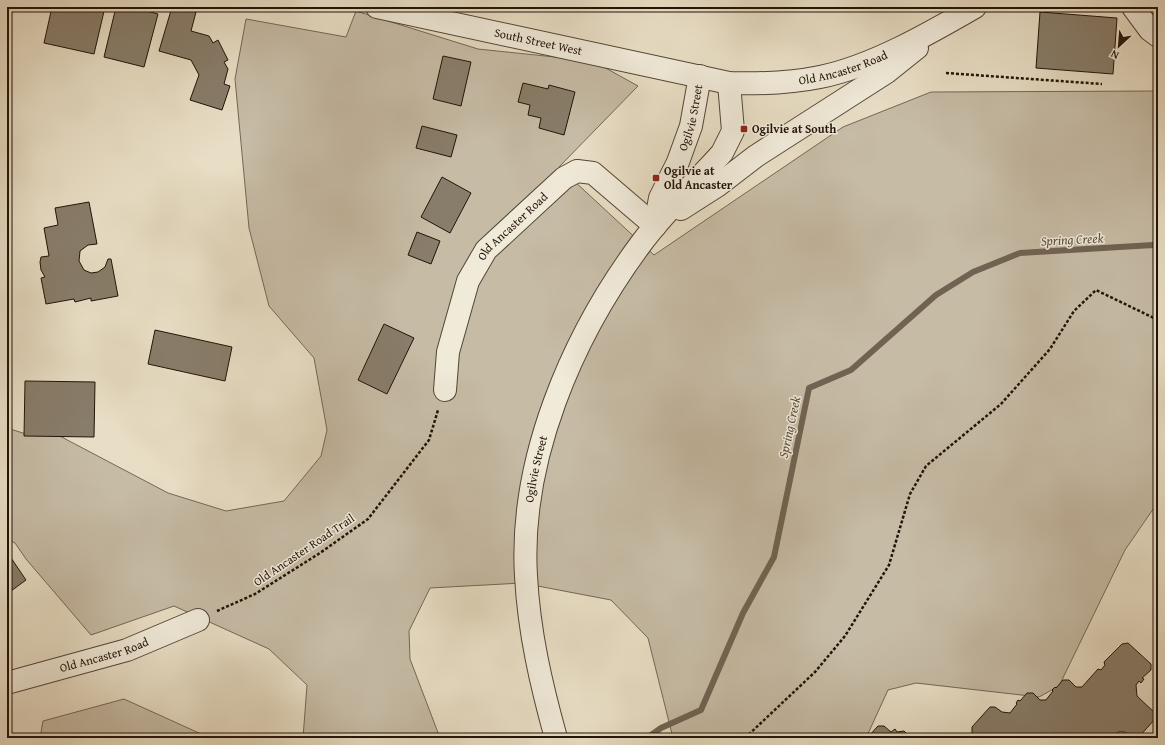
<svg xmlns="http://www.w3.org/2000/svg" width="1165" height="745" font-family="'Gentium Book Plus',serif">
  <rect width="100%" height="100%" fill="#e8dec5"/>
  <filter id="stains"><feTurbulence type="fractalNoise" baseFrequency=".005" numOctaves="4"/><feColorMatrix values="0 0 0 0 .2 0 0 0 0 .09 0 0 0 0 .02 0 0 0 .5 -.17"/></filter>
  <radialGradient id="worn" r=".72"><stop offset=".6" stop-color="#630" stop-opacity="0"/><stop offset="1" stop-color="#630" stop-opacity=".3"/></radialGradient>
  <!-- green -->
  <g fill="#c6bba5" stroke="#746756">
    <path d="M356,11l122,38 115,12 45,25 -79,81 95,88 189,-128 88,-35 227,-1v411l-33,48 -66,136 -20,11 -123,-14 -28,7 -22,48h-193l-25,-100 -37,-38 -89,-17 -92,5 -21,43 1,28 30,79h-137l4,-53 -38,-36 -95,-43 -83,29 -65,-76 -11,-16 -8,-4v-111l19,6 28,-1 114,60 58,18 58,-10 37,-45 6,-26 -13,-72 -45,-52 -20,-78 -14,-149 11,-60 100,18z"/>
    <path d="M124,699l86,39h-170l3,-17z"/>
  </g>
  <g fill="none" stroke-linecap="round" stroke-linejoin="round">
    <!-- stream -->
    <path stroke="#706352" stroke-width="6" d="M647,738l14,-10 40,-18 42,-97 31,-56 35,-169 42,-18 85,-75 37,-23 47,-19 133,-8 5,1"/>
  </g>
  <!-- building -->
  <g fill="#887d6a" stroke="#211307">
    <path d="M52,7h53l-11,47 -50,-11z"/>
    <path d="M116,7h16l26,7 -14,53 -40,-10z"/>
    <path d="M172,7l24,5 -5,19 18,5 4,7 5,-3 10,20 -4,2 4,7 -4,15 6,2 -8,24 -32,-10 9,-25 -8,-15 -32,-9z"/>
    <path d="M1040,12l77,6 -4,56 -77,-6z"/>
    <path d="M443,56l28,6 -10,44 -28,-7z"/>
    <path d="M523,83l25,6 1,-4 26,7 -11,43 -25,-7 2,-10 -13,-3 2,-10 -12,-3z"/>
    <path d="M422,126l35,9 -6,22 -35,-9z"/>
    <path d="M442,177l29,16 -21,40 -29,-16z"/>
    <path d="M89,202l8,42 -9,1 -8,6 -1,10 5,9 7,3 7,-1 7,-5 3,-8h3l7,37 -27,5v-3l-16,4 -1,-3 -28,5 -5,-26 4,-1 -4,-7 -1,-8 1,-5 8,-1 -5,-28 14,-3 -3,-17z"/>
    <path d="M417,232l23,9 -9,23 -23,-9z"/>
    <path d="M384,324l30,14 -27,56 -29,-14z"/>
    <path d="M155,330l77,17 -7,34 -77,-17z"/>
    <path d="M25,381l70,1 -1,55 -70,-1z"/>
    <path d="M7,552l19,28 -15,11 -4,-6z"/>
    <path d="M1128,643l23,21v6l-9,8 2,1 -3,4 -2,-2 -3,4 1,11 18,17v6l-17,19h-7l-6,-6h-7l-6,6h-135l-5,-5v-6l18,-20h5l7,5 8,1 7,-9 -1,-1 2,-3 2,1 7,-8h6l7,7h6l7,-9 -1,-1 3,-3 1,1 7,-8h6l7,7h6l16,-18 3,1 4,-5 -1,-3 18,-18z"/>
    <path d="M878,726h6l7,6 4,-3 2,3 7,-1 7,7h-44z"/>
  </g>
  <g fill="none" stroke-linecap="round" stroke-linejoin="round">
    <defs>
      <g id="minor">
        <path d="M1133,7l17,23 8,6"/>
        <path id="s1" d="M445,390l3,-38 20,-71 18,-31 78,-72 13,-7 16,2 62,53"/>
        <path id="s2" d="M7,683l120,-33 71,-30"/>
      </g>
      <g id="tertiary">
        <path id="s3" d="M377,7l352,76c30,1 62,0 91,-6 51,-10 110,-44 155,-70"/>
        <path d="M681,209l36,-23 39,-30 131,-84 30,-24"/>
        <path id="s4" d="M655,226l5,-28 18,-36 13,-36 9,-50"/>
        <path id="s5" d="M556,738c-15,-54 -27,-106 -30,-162 -7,-116 46,-239 114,-331 24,-33 55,-62 82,-92l11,-22 -4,-48"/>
      </g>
    </defs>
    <!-- minor casing -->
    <use href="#minor" stroke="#534636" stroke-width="24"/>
    <!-- tertiary casing -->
    <use href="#tertiary" stroke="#534636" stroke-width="24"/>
    <!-- path -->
    <g stroke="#211307" stroke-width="2.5" stroke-dasharray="3 2" stroke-linecap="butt">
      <path d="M946,73l156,11"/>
      <path d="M217,611l38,-17 65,-41 48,-34 61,-79 9,-30"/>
      <path d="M745,738l70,-66 30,-36 44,-71 21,-71 16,-28 75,-62 49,-55 24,-38 22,-21 62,30"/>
    </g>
    <!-- minor -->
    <use href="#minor" stroke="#f0ead9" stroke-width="22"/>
    <!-- tertiary -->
    <use href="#tertiary" stroke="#f0ead9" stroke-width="22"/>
  </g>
  <!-- markers -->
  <g fill="#8f2418" stroke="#f0ead9" stroke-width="1.5">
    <rect x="740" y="125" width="8" height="8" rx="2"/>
    <rect x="652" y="174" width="8" height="8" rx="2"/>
  </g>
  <g text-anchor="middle" stroke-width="3" stroke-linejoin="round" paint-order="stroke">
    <!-- street labels -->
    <g font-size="12" fill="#211307" stroke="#f0ead9">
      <text dy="4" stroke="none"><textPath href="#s3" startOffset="165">South Street West</textPath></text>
      <text dy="4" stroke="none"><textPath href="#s3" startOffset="476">Old Ancaster Road</textPath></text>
      <text dy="4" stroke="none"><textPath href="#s4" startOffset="115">Ogilvie Street</textPath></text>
      <text dy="4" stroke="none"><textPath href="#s1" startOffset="183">Old Ancaster Road</textPath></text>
      <text dy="4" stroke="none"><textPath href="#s5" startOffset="273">Ogilvie Street</textPath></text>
      <text transform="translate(304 550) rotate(-34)" y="4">Old Ancaster Road Trail</text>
      <text dy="4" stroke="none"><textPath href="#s2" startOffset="101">Old Ancaster Road</textPath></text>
    </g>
    <!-- poi labels -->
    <g font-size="12" font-weight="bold" fill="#211307" stroke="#f0ead9" text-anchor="start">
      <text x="752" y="133">Ogilvie at South</text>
      <text x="664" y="175">Ogilvie at<tspan x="664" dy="14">Old Ancaster</tspan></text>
    </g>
    <!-- water labels -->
    <g font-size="13" font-style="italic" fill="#5c4f3f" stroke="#f0ead9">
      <text transform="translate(1072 239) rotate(-3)" y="5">Spring Creek</text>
      <text transform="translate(789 427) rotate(-78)" y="5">Spring Creek</text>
    </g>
  </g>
  <!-- margin -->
  <rect width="1165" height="745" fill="none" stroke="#e8dec5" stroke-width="24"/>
  <rect x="8" y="8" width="1149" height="729" fill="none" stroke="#211307" stroke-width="2"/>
  <rect x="12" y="12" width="1141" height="721" fill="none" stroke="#211307"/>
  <!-- north arrow -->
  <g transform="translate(1119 46) rotate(206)" stroke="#f0ead9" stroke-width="3" paint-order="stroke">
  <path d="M0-3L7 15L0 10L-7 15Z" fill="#211307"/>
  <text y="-6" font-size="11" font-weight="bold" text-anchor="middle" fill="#211307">N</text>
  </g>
  <rect width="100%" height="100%" filter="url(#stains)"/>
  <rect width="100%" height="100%" fill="url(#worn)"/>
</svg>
